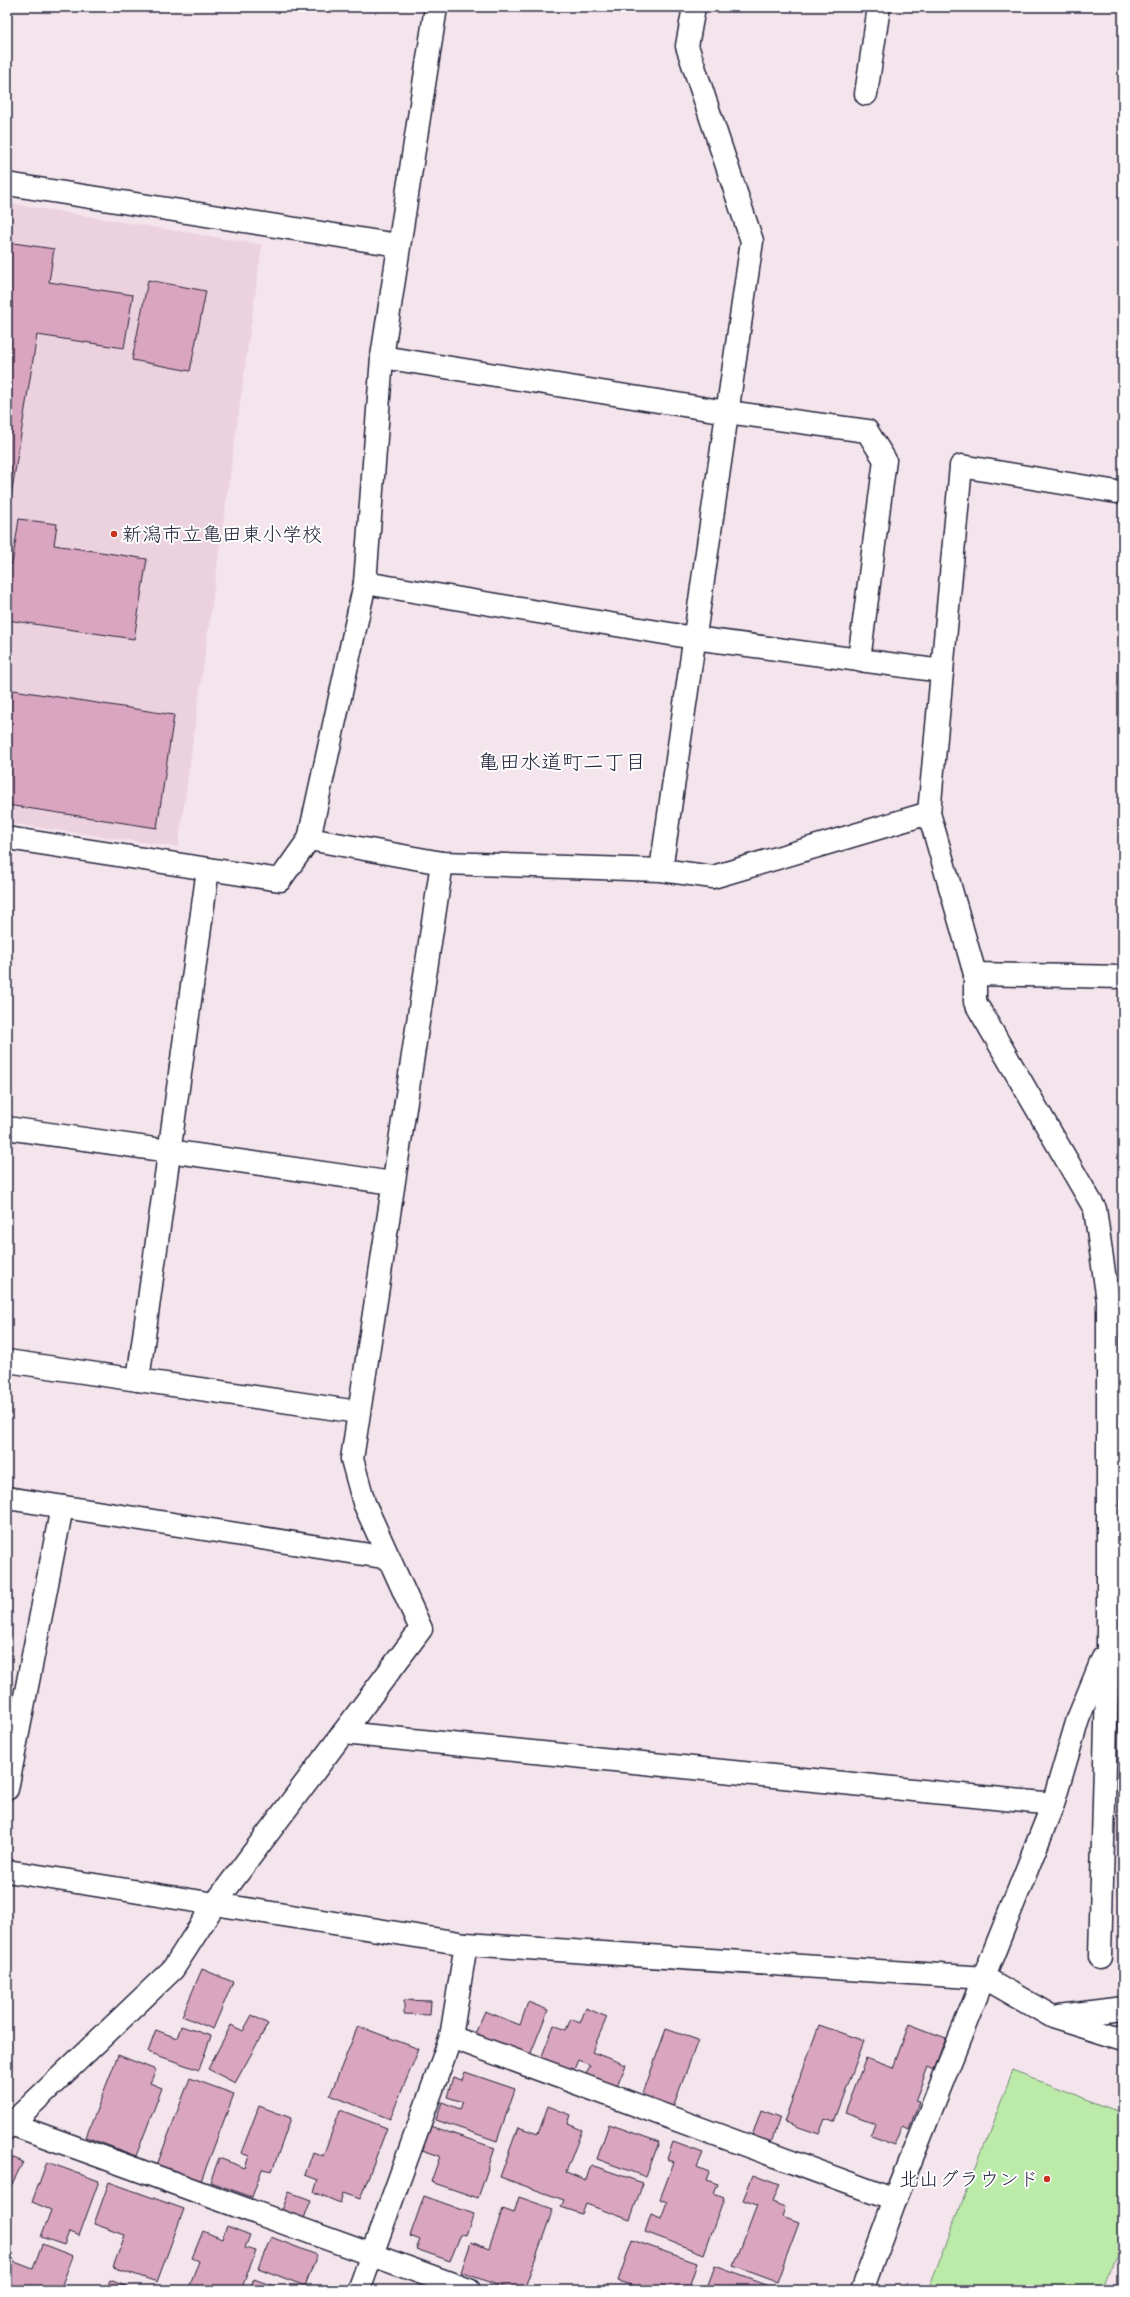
<svg xmlns="http://www.w3.org/2000/svg" width="1130" height="2297" font-family="Caveat,'Klee One',sans-serif">
  <rect width="100%" height="100%" fill="#f4e4ec"/>
  <filter id="ink" filterUnits="userSpaceOnUse"><feTurbulence type="fractalNoise" baseFrequency=".025" numOctaves="2"/><feDisplacementMap in="SourceGraphic" scale="8" xChannelSelector="R" yChannelSelector="G"/><feConvolveMatrix kernelMatrix="1 2 1 2 8 2 1 2 1" color-interpolation-filters="sRGB"/></filter>
  <g filter="url(#ink)">
    <!-- built -->
    <path fill="#ecd1de" d="M7,203l255,42 -84,602 -171,-24z"/>
    <!-- green -->
    <path fill="#bceba9" stroke="#6f8672" d="M1013,2071l110,42v131l-19,46h-176z"/>
    <!-- building -->
    <g fill="#daa5be" stroke="#22223b">
      <path d="M7,242l47,7 -5,33 84,13 -9,53 -87,-13 -30,186z"/>
      <path d="M148,280l58,11 -16,80 -58,-11z"/>
      <path d="M19,519l38,5 -3,21 93,14 -13,80 -127,-19 3,-22 -3,-1v-34l5,1z"/>
      <path d="M7,689l167,26 -17,113 -150,-23z"/>
      <path d="M202,1969l31,13 -20,47 -31,-13z"/>
      <path d="M404,2000l27,1 -1,14 -26,-1z"/>
      <path d="M528,2002l20,8 -19,48 -55,-22 11,-25 35,14z"/>
      <path d="M586,2008l21,9 -15,35 34,13 -11,26 -31,-12 6,-14 -12,-5 -6,14 -32,-13 14,-36 12,5 5,-11 9,4z"/>
      <path d="M252,2015l16,9 -33,59 -27,-14 23,-44 12,6z"/>
      <path d="M909,2024l37,14 -12,32 -6,-3 -13,34 4,1 -10,27 -6,-3 -8,19 -25,-9 5,-13 -30,-11 21,-54 27,10z"/>
      <path d="M819,2025l45,16 -30,81 -9,-3 -6,15 -35,-12z"/>
      <path d="M181,2026l30,10 -12,34 -51,-18 8,-22 21,8z"/>
      <path d="M358,2026l61,23 -29,70 -60,-24z"/>
      <path d="M666,2029l32,11 -25,67 -31,-11z"/>
      <path d="M118,2055l38,15 -6,13 12,5 -26,68 -50,-19z"/>
      <path d="M465,2072l50,17 -18,52 -61,-21 6,-18 18,7 3,-7 -16,-5 6,-20 9,3z"/>
      <path d="M190,2078l44,16 -33,87 -44,-16z"/>
      <path d="M259,2106l32,12 -19,53 -10,-2 -10,28 -42,-15 9,-24 26,10 4,-12 -8,-3z"/>
      <path d="M548,2106l23,9 -3,9 14,6 -16,42 20,8 5,-15 52,18 -13,37 -44,-16 -4,10 -21,-7 3,-7 -64,-23 18,-50 20,7z"/>
      <path d="M340,2110l47,18 -27,71 -17,-6 -3,10 -26,-11 4,-12 -13,-5 8,-23 10,4z"/>
      <path d="M761,2110l19,7 -10,29 -19,-7z"/>
      <path d="M609,2124l50,18 -13,35 -49,-18z"/>
      <path d="M430,2126l65,22 -17,50 -47,-16 9,-26 -18,-6z"/>
      <path d="M673,2142l30,11 -6,14 12,5 -3,8 12,4 -4,10 10,4 -20,56 -59,-22 6,-18 10,4 6,-16 -7,-3 14,-37 -7,-3z"/>
      <path d="M7,2155l16,7 -16,32z"/>
      <path d="M47,2162l52,19 -20,55 -10,-4 -5,13 -23,-8 10,-27 -19,-8z"/>
      <path d="M753,2175l26,10 -7,17 13,5 -3,10 17,6 -22,59 -43,-16 23,-61 -14,-5z"/>
      <path d="M109,2182l75,27 -27,73 -44,-15 12,-32 -31,-11z"/>
      <path d="M289,2192l22,8 -8,21 -22,-8z"/>
      <path d="M424,2196l50,18 -8,21 -5,-1 -11,27 -34,-12 4,-9 -10,-4z"/>
      <path d="M519,2197l34,12 -29,81h-13l-50,-18 10,-30 18,7 14,-40 11,4z"/>
      <path d="M227,2226l23,9 -5,13 11,3 -15,39h-47l-5,-2 10,-27 -7,-3 11,-27 19,8z"/>
      <path d="M271,2237l46,18 -12,31 -47,-18z"/>
      <path d="M632,2240l65,23 -9,27h-42l-28,-9z"/>
      <path d="M42,2244l31,12 -13,34h-53v-31l26,10z"/>
      <path d="M715,2266l57,21 -1,3h-65z"/>
      <path d="M254,2279l30,11h-34z"/>
      <path d="M110,2280l25,10h-29z"/>
    </g>
    <g fill="none" stroke-linecap="round" stroke-linejoin="round">
      <defs>
        <g id="minor">
          <path d="M866,94l13,-87"/>
          <path d="M7,184l391,61"/>
          <path d="M382,357l345,55 140,19 18,29 -26,200"/>
          <path d="M365,583l329,55 248,33"/>
          <path d="M7,838l273,42 29,-41 56,-256 17,-226 54,-350"/>
          <path d="M309,839l133,24 219,7 52,7 216,-64"/>
          <path d="M661,870l91,-629 -65,-195 7,-39"/>
          <path d="M975,974l148,3"/>
          <path d="M7,1128l386,55"/>
          <path d="M7,1361l351,51"/>
          <path d="M138,1380l70,-511"/>
          <path d="M7,1498l382,60"/>
          <path d="M343,1733l710,71"/>
          <path d="M7,1789l55,-282"/>
          <path d="M1100,1957l8,-311v-345l-13,-92 -120,-207v-28l-46,-161 32,-347 162,27"/>
          <path d="M985,1978l68,39 70,22"/>
          <path d="M1060,2016l63,-8"/>
          <path d="M451,2037l444,163"/>
          <path d="M11,2124l458,166"/>
          <path d="M7,2128l166,-159 41,-64 207,-276 -57,-126 -12,-44 90,-596"/>
          <path d="M359,2290l92,-253 15,-93"/>
          <path d="M862,2290l33,-90 158,-396 25,-85 25,-61"/>
        </g>
        <path id="tertiary" d="M7,1871l459,73 519,34"/>
      </defs>
      <!-- minor casing -->
      <use href="#minor" stroke="#22223b" stroke-width="25"/>
      <!-- tertiary casing -->
      <use href="#tertiary" stroke="#22223b" stroke-width="25"/>
      <!-- minor -->
      <use href="#minor" stroke="#fff" stroke-width="22"/>
      <!-- tertiary -->
      <use href="#tertiary" stroke="#fff" stroke-width="22"/>
    </g>
  </g>
  <!-- markers -->
  <g fill="#c8321e" stroke="#fff" stroke-width="1.5">
    <circle cx="114" cy="534" r="4"/>
    <circle cx="1047" cy="2179" r="4"/>
  </g>
  <g text-anchor="middle" stroke-width="4" stroke-linejoin="round" paint-order="stroke">
    <!-- poi labels -->
    <g font-size="20" fill="#22223b" stroke="#fff" text-anchor="start">
      <text x="122" y="541">新潟市立亀田東小学校</text>
      <text x="1039" y="2186" text-anchor="end">北山グラウンド</text>
    </g>
    <!-- neighbourhood labels -->
    <g font-size="21" fill="#22223b" stroke="#fff">
      <text x="562" y="769">亀田水道町二丁目</text>
    </g>
  </g>
  <!-- margin -->
  <rect width="1130" height="2297" fill="none" stroke="#fff" stroke-width="24"/>
  <rect x="12" y="12" width="1106" height="2273" fill="none" stroke="#22223b" stroke-width="1.5" filter="url(#ink)"/>
</svg>
